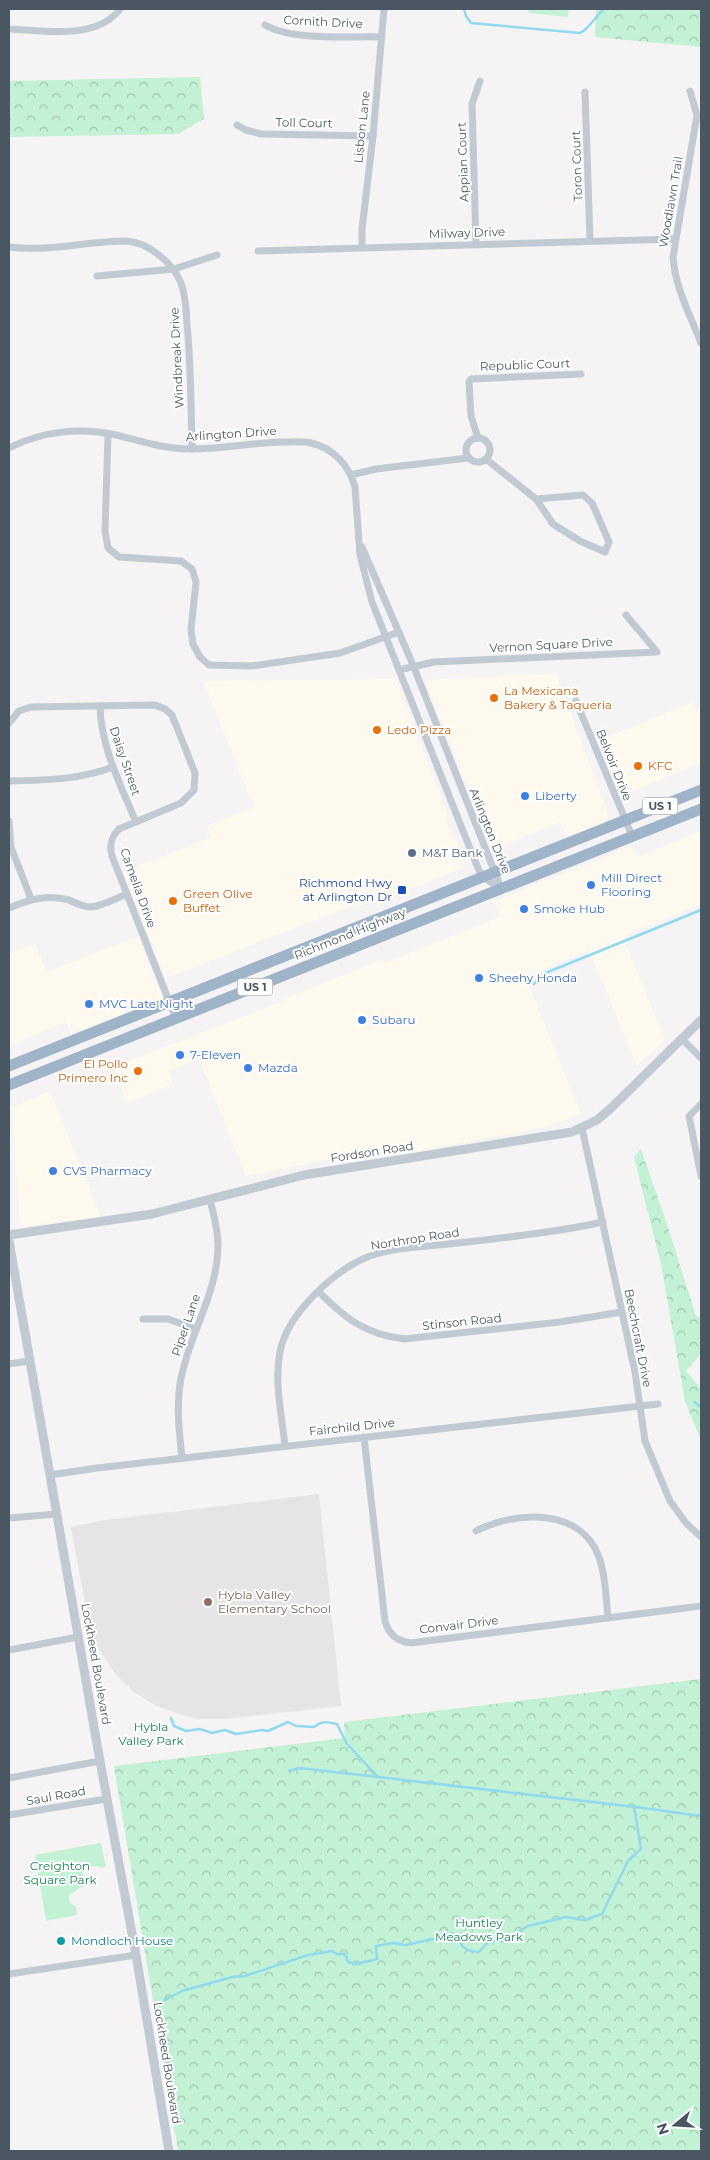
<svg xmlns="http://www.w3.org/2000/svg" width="710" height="2160" font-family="Montserrat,sans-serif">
  <defs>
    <pattern id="forest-crowns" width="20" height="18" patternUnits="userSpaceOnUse" patternTransform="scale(1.25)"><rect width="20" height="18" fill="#c3f1d5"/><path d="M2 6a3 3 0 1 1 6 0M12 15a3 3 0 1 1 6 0" fill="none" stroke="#a0c6b0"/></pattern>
  </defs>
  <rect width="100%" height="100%" fill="#f5f3f3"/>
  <!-- commercial -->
  <g fill="#fdf9ef">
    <path d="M556,674l52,139v6l-3,5 -38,15 -7,-17 -61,25 -7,-2 -68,-165z"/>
    <path d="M396,679l53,138 -3,1 19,46 -2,4 -83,33 -33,7 -181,70 -43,-106 88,-35 -4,-11 47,-19 -51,-126z"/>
    <path d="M693,702l3,7 5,-2v56l-76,31 -6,-4 -19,-50z"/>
    <path d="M701,831v73l-78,33 42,103 -28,26 -48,-116 -64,27 56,136 -15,7 -31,10 -186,32 -2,-5 -27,4 -74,15 -47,-117 -30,12 4,13 -46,19 -14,-36 171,-66v-2l99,-40 2,4 115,-46 -6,-16 137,-55 6,11z"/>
    <path d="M138,936l25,63 -30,12 -6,-13 -5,3 4,12 -55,21 -5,-12 -57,23v-91l26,-10 12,28z"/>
    <path d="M50,1091l51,126 -77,9 -4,-1 -6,-93 -4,-24z"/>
  </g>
  <!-- education -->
  <path fill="#e6e4e5" d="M319,1494l22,212 -117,13h-26l-22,-6 -21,-8 -21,-13 -19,-18 -16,-25 -10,-24 -18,-98 34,-7z"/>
  <!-- green -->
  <g fill="#c3f1d5">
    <path d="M529,9h40l-1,8 -40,-4z"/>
    <path d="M101,1843l5,24 -7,1 -1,-2 -16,2 3,17 -16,10 1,8 6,4 1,8 -31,6 -11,-66z"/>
  </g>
  <!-- forest -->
  <g fill="url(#forest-crowns)">
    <path d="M596,9h105v38l-106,-10z"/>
    <path d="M200,77l4,42 -26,15 -169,3v-56z"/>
    <path d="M641,1149l26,75 29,92 5,2v36l-15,17 15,18v52l-16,-40 -24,-137 -27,-107z"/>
    <path d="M701,1679v472h-523l-64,-385 231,-28 -1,-16z"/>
  </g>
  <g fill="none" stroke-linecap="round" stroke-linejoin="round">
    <!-- stream -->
    <g stroke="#90daee" stroke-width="2.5">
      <path d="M464,9l2,7 5,7 109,10c8,-3 16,-17 24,-24"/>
      <path d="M534,984l9,-10 158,-64"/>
      <path d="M694,1402l7,5"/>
      <path d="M171,1718l3,8 12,5 14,-2 12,4 13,-3 11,4 26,-4 6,1 20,-9 8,4 18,1c8,-7 14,-5 23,-3l10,20 30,32"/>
      <path d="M289,1771l11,-3 336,39 65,9"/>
      <path d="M163,2001l19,-10 50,-14 13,-1 63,-21 24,-4 5,3h8l3,8 8,2 21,-5 -1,-13 17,-3 13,2 27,-6 19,-6 4,2c5,11 9,17 23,17l9,-10 16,-1 24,-15 38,-9 19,3 17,-6 26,-53 13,-12 -7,-43"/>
    </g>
    <!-- minor -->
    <g stroke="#c1cad2" stroke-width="7">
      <path d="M265,25c28,16 83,11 116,12"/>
      <path d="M9,29c35,1 87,12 111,-20"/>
      <path d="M690,91l7,24 -24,142c2,30 17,58 28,86"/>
      <path d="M585,92l5,148"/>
      <path d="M237,125l9,5 15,4 112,2"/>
      <path d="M476,244l-4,-140 8,-23"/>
      <path d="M9,247c39,5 78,-6 117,-6 22,1 47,22 55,42 5,13 5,27 6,41 4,41 4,83 5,125"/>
      <path d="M362,247v-18l11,-93 11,-127"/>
      <path d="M258,251l418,-12"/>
      <path d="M97,276l77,-7 43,-14"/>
      <path d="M108,434l-3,97 3,17 11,9 62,4 11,8 4,13 -5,48 2,14 7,13 9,8 43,1 88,-13 59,-21"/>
      <circle cx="478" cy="450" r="12"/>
      <path d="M478,438l-7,-22 -2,-34 2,-3 110,-5"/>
      <path d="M9,448c33,-17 71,-21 107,-13 25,6 48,14 74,14 30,0 61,-6 91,-7 10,0 21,-1 30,1 22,5 38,22 44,44l5,68 12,47 103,259 7,16 19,11"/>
      <path d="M486,459l50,40 17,25 27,17 25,11 4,-10 -17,-39 -9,-8 -47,4"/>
      <path d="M351,475l25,-6 92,-11"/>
      <path d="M362,547l51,118 88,223"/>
      <path d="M399,670l35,-8 223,-10 -31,-37"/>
      <path d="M576,701l56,135"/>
      <path d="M100,706c1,41 20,78 36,116"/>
      <path d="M9,723l10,-12 12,-4 124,-2 10,4 7,6 23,58 -1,17 -13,13 -62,26c-8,8 -10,16 -7,27l64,163"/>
      <path d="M9,781c36,-1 70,-1 104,-14"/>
      <path d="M9,821l2,26 20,52"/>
      <path d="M9,908c19,-8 38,-14 60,-8 7,3 14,7 22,7 12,-1 25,-9 36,-13"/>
      <path d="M683,1040l18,18"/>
      <path d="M701,1104l-12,12 12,60"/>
      <path d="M582,1128l53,244 10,69 25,60 16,22 15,14"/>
      <path d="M319,1292c27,27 46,42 85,47l156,-17 62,-10"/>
      <path d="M143,1319h25l28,10"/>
      <path d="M9,1364l20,-3"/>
      <path d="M364,1437l21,184c4,14 12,20 26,22l290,-37"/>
      <path d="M285,1446c-3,-30 -11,-64 -5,-94 7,-38 55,-83 90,-96 25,-9 53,-9 79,-12 52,-6 103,-11 154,-22"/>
      <path d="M182,1458c-3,-27 -6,-53 -1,-80 9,-45 37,-86 37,-133 0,-15 -4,-30 -8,-45"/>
      <path d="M50,1475l47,-7 561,-64"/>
      <path d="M9,1518l48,-4"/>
      <path d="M476,1531c39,-20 105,-24 123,26 7,19 7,42 9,61"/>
      <path d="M9,1650l69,-13"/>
      <path d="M9,1778l91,-17"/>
      <path d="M9,1815l97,-16"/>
      <path d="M9,1974l127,-19"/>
    </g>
    <!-- tertiary -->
    <g stroke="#c1cad2" stroke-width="9">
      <path d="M9,1235l143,-21 152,-39 268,-43 25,-12 13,-11 91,-89"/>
      <path d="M9,1241l91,520 36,194 33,196"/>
    </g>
    <!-- trunk -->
    <g stroke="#9fb4c9" stroke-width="11">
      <path d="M9,1066l692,-276"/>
      <path d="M9,1085l692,-276"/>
    </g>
  </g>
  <!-- markers -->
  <g fill="#e8710a" stroke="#fff" stroke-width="2">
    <circle cx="494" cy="698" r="5"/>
    <circle cx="377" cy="730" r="5"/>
    <circle cx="638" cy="766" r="5"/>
    <circle cx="173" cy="901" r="5"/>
    <circle cx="138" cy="1071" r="5"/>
  </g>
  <g fill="#3f7fe0" stroke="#fff" stroke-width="2">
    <circle cx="525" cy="796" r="5"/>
    <circle cx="591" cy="885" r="5"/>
    <circle cx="524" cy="909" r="5"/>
    <circle cx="479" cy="978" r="5"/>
    <circle cx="89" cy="1004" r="5"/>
    <circle cx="362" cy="1020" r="5"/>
    <circle cx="180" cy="1055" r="5"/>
    <circle cx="248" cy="1068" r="5"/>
    <circle cx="53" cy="1171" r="5"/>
  </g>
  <circle fill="#5c6f8a" stroke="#fff" stroke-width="2" cx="412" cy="853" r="5"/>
  <rect fill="#1a4fb4" stroke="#fff" stroke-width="2" x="397" y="885" width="10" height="10" rx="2.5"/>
  <circle fill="#8d6e63" stroke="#fff" stroke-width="2" cx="208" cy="1602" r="5"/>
  <circle fill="#0f9aa8" stroke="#fff" stroke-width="2" cx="61" cy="1941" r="5"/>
  <g text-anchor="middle" stroke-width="4" stroke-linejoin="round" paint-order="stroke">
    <!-- shield labels -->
    <g fill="#fff" stroke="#808990" stroke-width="1">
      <rect x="642.5" y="797.5" width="35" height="17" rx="4"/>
      <rect x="237.5" y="978.5" width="35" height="17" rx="4"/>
    </g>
    <g font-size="11" font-weight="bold" fill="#4a5661">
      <text x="660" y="810">US 1</text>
      <text x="255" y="991">US 1</text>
    </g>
    <!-- street labels -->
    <g font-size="12" fill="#4a5661" stroke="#fff">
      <text transform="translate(323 22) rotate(3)" y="4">Cornith Drive</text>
      <text transform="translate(304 123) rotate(1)" y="4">Toll Court</text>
      <text transform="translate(362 127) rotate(-84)" y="4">Lisbon Lane</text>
      <text transform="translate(463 162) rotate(-92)" y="4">Appian Court</text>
      <text transform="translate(577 166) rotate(-92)" y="4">Toron Court</text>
      <text transform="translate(671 202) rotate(-80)" y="4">Woodlawn Trail</text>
      <text transform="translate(467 233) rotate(-2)" y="4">Milway Drive</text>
      <text transform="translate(177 358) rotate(-93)" y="4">Windbreak Drive</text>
      <text transform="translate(525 365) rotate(-2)" y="4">Republic Court</text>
      <text transform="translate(231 434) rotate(-4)" y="4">Arlington Drive</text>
      <text transform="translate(551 645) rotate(-3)" y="4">Vernon Square Drive</text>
      <text transform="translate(125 761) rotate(71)" y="4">Daisy Street</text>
      <text transform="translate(614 765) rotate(68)" y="4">Belvoir Drive</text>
      <text transform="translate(490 831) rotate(68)" y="4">Arlington Drive</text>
      <text transform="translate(138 888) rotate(70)" y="4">Camelia Drive</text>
      <text transform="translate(350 934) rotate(-22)" y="4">Richmond Highway</text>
      <text transform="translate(372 1152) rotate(-9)" y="4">Fordson Road</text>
      <text transform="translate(415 1239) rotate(-9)" y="4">Northrop Road</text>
      <text transform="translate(462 1322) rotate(-6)" y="4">Stinson Road</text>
      <text transform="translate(186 1325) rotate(-71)" y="4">Piper Lane</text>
      <text transform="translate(638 1338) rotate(79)" y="4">Beechcraft Drive</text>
      <text transform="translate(352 1427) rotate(-6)" y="4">Fairchild Drive</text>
      <text transform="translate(459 1625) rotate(-7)" y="4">Convair Drive</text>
      <text transform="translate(96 1664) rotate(80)" y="4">Lockheed Boulevard</text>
      <text transform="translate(56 1796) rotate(-10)" y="4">Saul Road</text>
      <text transform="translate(167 2063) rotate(81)" y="4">Lockheed Boulevard</text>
    </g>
    <!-- food labels -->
    <g font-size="12" fill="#c56008" stroke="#fff" text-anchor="start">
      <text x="504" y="695">La Mexicana<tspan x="504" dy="14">Bakery &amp; Taqueria</tspan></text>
      <text x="387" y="734">Ledo Pizza</text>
      <text x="648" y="770">KFC</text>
      <text x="183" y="898">Green Olive<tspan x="183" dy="14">Buffet</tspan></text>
      <text x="128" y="1068" text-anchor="end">El Pollo<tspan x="128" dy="14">Primero Inc</tspan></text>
    </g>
    <!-- shop labels -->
    <g font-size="12" fill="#366cbe" stroke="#fff" text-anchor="start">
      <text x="535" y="800">Liberty</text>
      <text x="601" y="882">Mill Direct<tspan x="601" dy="14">Flooring</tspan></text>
      <text x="534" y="913">Smoke Hub</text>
      <text x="489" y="982">Sheehy Honda</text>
      <text x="99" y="1008">MVC Late Night</text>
      <text x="372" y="1024">Subaru</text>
      <text x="190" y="1059">7-Eleven</text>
      <text x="258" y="1072">Mazda</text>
      <text x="63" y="1175">CVS Pharmacy</text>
    </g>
    <!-- service labels -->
    <g font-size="12" fill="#4e5e75" stroke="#fff" text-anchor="start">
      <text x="422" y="857">M&amp;T Bank</text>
    </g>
    <!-- transit labels -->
    <g font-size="12" fill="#164399" stroke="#fff" text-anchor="end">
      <text x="392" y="887">Richmond Hwy<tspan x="392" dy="14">at Arlington Dr</tspan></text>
    </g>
    <!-- education labels -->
    <g font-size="12" fill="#785e54" stroke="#fff" text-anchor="start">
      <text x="218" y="1599">Hybla Valley<tspan x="218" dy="14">Elementary School</tspan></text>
    </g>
    <!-- park labels -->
    <g font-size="12" fill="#17864f" stroke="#fff">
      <text x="151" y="1731">Hybla<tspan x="151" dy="14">Valley Park</tspan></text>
      <text x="60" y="1870">Creighton<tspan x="60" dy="14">Square Park</tspan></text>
      <text x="479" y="1927">Huntley<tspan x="479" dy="14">Meadows Park</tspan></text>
    </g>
    <!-- culture labels -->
    <g font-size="12" fill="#0d838f" stroke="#fff" text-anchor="start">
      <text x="71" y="1945">Mondloch House</text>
    </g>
  </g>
  <!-- border -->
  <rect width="710" height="2160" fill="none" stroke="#4a5661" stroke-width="20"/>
  <!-- north arrow -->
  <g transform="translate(675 2125) rotate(252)" stroke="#ffffff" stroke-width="4" paint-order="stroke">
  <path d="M0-4L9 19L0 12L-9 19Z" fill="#4a5661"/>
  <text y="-8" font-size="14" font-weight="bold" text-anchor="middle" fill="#4a5661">N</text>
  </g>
</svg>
